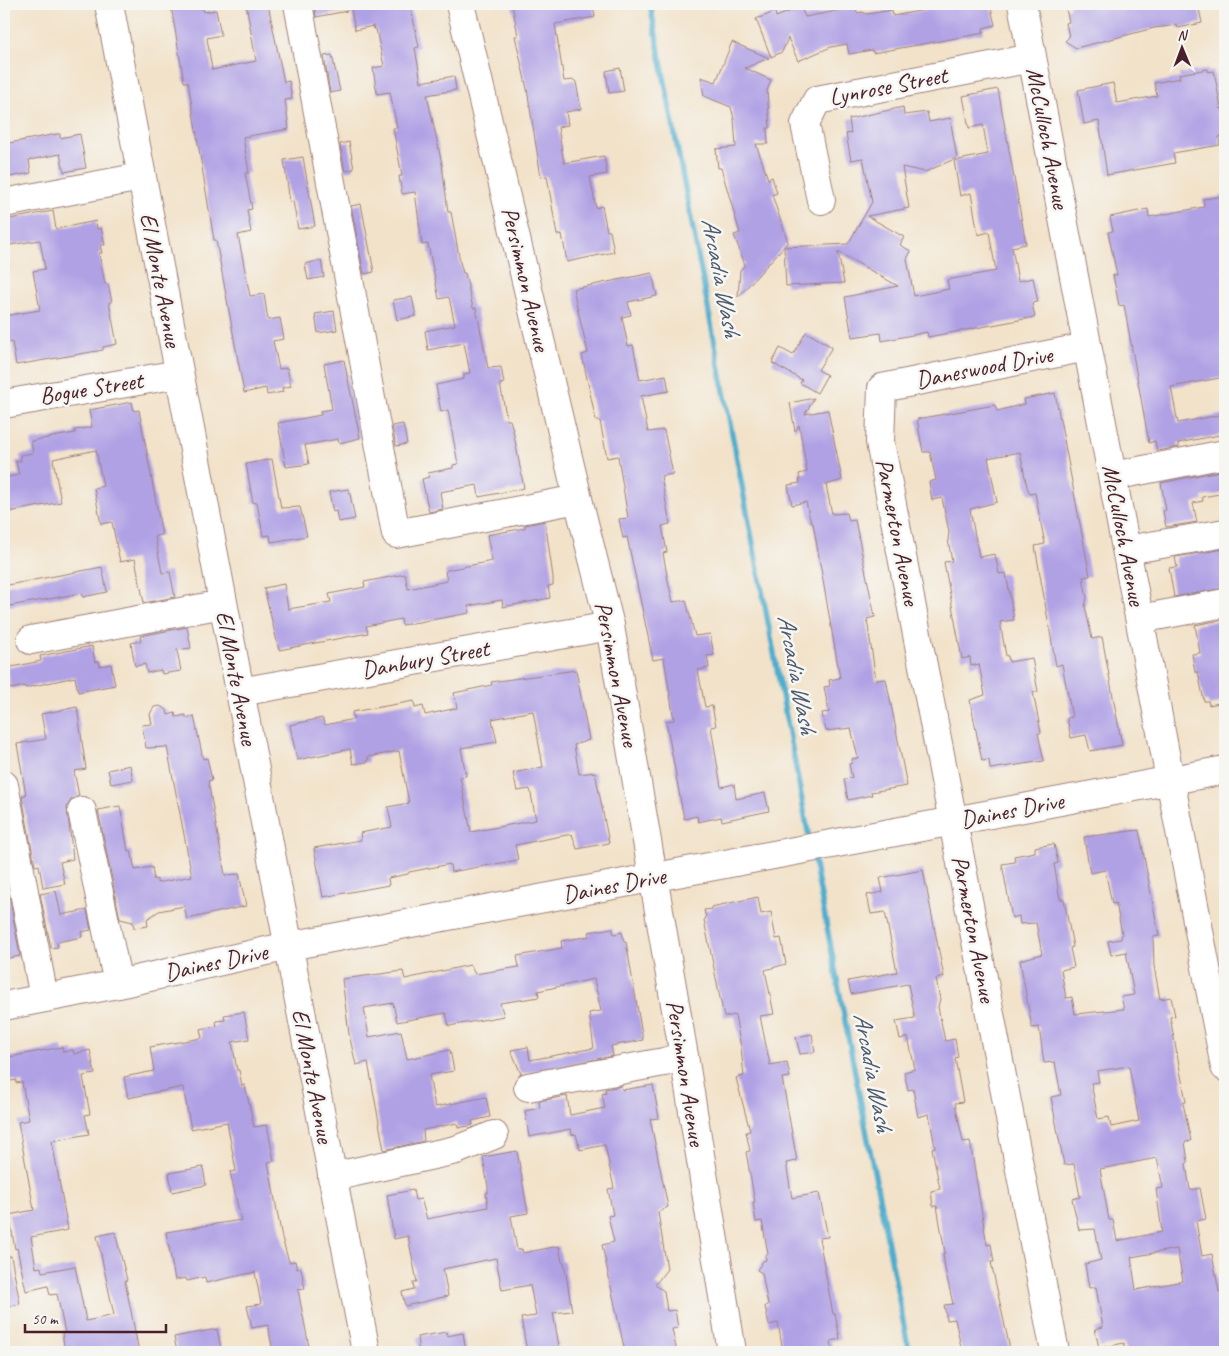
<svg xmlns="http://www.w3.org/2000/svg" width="1229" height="1356" font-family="Caveat,sans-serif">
  <rect width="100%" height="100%" fill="#f6f6f2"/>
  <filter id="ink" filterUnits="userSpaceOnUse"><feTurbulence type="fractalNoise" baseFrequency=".02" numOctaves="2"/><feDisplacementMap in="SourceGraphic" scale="10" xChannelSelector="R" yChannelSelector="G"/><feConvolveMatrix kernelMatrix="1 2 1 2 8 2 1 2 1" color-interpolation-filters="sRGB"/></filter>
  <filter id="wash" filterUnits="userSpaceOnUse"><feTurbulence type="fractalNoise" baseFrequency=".0096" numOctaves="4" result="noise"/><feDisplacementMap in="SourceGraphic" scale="20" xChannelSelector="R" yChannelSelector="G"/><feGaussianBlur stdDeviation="1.12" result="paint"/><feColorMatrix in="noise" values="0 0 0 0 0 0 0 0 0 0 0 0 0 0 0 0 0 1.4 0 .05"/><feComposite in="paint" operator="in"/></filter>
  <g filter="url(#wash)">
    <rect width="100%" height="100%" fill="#f2e2c9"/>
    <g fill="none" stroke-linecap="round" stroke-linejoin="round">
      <!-- stream -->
      <g stroke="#4fadce" stroke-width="5.5">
        <path d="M650,4l160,838"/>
        <path d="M813,855l96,497"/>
      </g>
    </g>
    <g id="blocks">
      <!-- building -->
      <g fill="#b0a1e5" fill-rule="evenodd">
        <path d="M185,4h10l2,5 6,-1 1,4 12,-2 5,25 -14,3 5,32 44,-9 -10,-57h22l16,78 5,-1 3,18 -7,1 4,29 -46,8 6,36h-4l7,36 -5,1 4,22 -13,3 12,61 14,-2 4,26 12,-2 4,21 -11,2 6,28 8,-1 4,18 -9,2 1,4 -16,3 -1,-7 -22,5 -28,-153h-2l-4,-24 -22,-134h-4l-13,-76z"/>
        <path d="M314,4h32l1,7 -31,6z"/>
        <path d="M350,4h60l9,43 -4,1 6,34 33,-6 2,14 -29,5 15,69 6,48h3l9,50 3,11h2l8,35h3l12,60 13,-1 3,16 -4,1 7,36h3l3,10 11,58 -45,9 -2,-12 -37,7 3,17 -14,3 -7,-33 7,-2 -1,-4 25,-5v-3l5,-1 -10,-54 -7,2 -5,-27 28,-6v-5l6,-1 -6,-30 -36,7 -3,-19 30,-6 -6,-28 -10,2 -11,-55 -6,1 -7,-53 -13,2 -3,-18h3l-9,-48h4l-7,-36 -13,2 -4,-26 11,-2 -8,-37h-2l-1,-3 -18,4z"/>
        <path d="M512,4h46l1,3 34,-3 2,13 -40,7 9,57 10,-1 2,2 5,27 -15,3 2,13 -10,2 6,36 40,-7 3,18 -17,3 6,31 6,-2 5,25h3l4,21 -47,10 -5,-28 -5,1 -10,-59 -6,1 -14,-88 -12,-53h3z"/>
        <path d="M840,4h16l1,9 5,-1 5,2 25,-4 1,6 64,-12h33l5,21 -12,3 1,5 -111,20 -1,-3 -23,4 -2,-10 -16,3 -33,14 -10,-23 -6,14 -11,5 -15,-38 19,-7 1,5 25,-10 4,10 36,-7z"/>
        <path d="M1069,4h129l4,19 -24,5 -1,-3 -23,3 -78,20 -11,-7 4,-4 -3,-14 3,-1 -3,-13 4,-1z"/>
        <path d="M732,42l37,16 -24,10 26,12 -4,11 3,37h-3l1,16h-12l12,35 4,-2 5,16 -5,2 16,47 -50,55 2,-27 5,-5 -11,-30 6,-2 -19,-65h-3l-2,-19 20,-2 -2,-28 -3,-12 -27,-11 -3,-19 15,5z"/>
        <path d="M332,55l8,36 -10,2 -6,-37z"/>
        <path d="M620,68l4,23 -15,2 -3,-22z"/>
        <path d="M1208,69v3l6,-1 7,38 4,-1v28l-6,1 1,8 -47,8 2,10 -68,12 -8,-54 -15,3 -6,-34 35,-7 4,20 40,-7 -3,-13 26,-5 -1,-4z"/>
        <path d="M998,89l28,155 -14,3 6,34 15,-3 5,24 -6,1 3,14 -107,20 -1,-5 -45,9 -1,-8 -29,4 -7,-40 53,-11 -60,-34 6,31 -58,3 -2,-39 64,-3 24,-42 -9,-44 -12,2 -5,-26 5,-1 -2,-14 54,-12 1,8 23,-3 2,10 21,-4 7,40 -32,14 -23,-5 7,41 -42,8 37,21 -4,8 11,6 -4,8 7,37 35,-7 -2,-9 49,-9 -7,-39 -11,3 -7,-42 -11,3 -6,-35 34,-7 -5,-29 -14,3 -6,-32z"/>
        <path d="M57,134h3v4l20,-4 6,34 -22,4 -4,-18 -31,6 2,13 -27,5v-34z"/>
        <path d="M349,142l5,27 -9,2 -5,-27z"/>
        <path d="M303,157l12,69 -17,3 -5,-28 -3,1 -6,-42z"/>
        <path d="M1225,196v181l-54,10 7,36 47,-9v20l-47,9 1,4 -22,4 -2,-10 -6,2 -25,-138 -5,1 -6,-31h4l-9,-43 5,-1 -3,-14 38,-8 1,8 55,-10 -1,-8z"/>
        <path d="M361,204l13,68 -10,2 -13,-68z"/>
        <path d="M53,211l3,18 40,-8 1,8 4,-1 4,17h-5l2,8h-3l6,31h3l4,18h-3l8,42 -14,3v3l-87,15 -4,-23 -8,2v-28l36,-6 -7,-39 12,-2 -5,-29 -36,6v-26z"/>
        <path d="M321,260l3,17 -16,3 -3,-16z"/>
        <path d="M652,273l5,23 -29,6 3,13 -9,2 6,29 5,-1 7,35 26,-5 3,16 -28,5 7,36 16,-2 9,44 -12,2 9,48 -8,2 5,26 -4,1 6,33 4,16 13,-2 9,36 15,-2 4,21 -7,1 2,12 -11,2 7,37 7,-1 4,20 -5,1 10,60 13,-3 2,15 29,-6 4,18 -47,10 -1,-4 -23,5 -1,-6 -13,3 -18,-98 8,-1 -10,-62 -11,2 -26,-123 -4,1 -4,-19 9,-1 -10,-62 -11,2 -7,-37h-4l-14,-66 6,-2 -15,-64z"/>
        <path d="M412,297l4,19 -19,4 -4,-20z"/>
        <path d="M334,311l3,19 -19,3 -3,-19z"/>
        <path d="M806,332l26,15 -14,23 9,5 -10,18 -17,-10 2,-3 -30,-17 8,-15 13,7z"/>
        <path d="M344,360l16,78 -21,5 -1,-4 -33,6 4,19 -23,3 -8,-44 43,-8 -1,-4 12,-2 -8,-45z"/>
        <path d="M1055,393l35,183 -7,1 4,21 -2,8 7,33 10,-2 20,108 -32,6 -4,-16 -15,3 -4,-20 5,-1 -10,-53 -6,2 -21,-120 10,-2 -10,-51 -5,1 -3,-7 -7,-35 -32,6 9,44 -27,7 9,48 16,-3 4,20 7,-1 8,47 -14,2 6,34h2l1,6 23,-4 6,34h-5l8,41h-3l6,28 -54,8 -1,-9 -7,1 -12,-61 15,-5 -6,-31 -8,2 -1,-9 -8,2 -18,-97 8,-1 -4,-21 1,-8 -7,-34 -10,2 -3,-18 7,-2 -6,-28h-7l-6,-33 78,-14 2,6 28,-7 -1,-5z"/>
        <path d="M814,398l-9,16 23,-4 14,70 -16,5 6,29 15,-1 2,8 6,-1 20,97 -8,2 9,61 10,-1 21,107 -36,6 1,3 -24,5 -4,-21 8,-1 -3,-14 3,-1v-4l6,-1 -7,-30 -25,3 -4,-18 7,-1 -5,-25 6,-1 -1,-6 11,-2 -27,-155h-2l-5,-21 -14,3 -4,-20 12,-2 -1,-9 8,-2 -8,-47 -4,6 -5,-28z"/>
        <path d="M132,402l2,9 5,-1 23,125 -7,1 7,37 8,-1 5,25 -31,6 -9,-44 -15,3 -8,-40 -11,2 -7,-36 9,-2 -7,-36 -43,9 8,43 -57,11v-35l15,-3 -3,-14h5l-1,-6 13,-2 -2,-12 44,-8v-3l17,-3 -3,-17z"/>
        <path d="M403,424l4,20 -11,2 -4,-20z"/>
        <path d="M272,459l9,49 19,-1 7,29 -36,6 -1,-7 -7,1 -6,-34 -4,1 -7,-39z"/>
        <path d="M1225,470v23l-23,4 1,4 -10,2 4,19 -31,5 -3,-16 3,-1 -5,-27z"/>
        <path d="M349,489l6,30 -17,3 -2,-11 -3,1 -4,-20z"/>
        <path d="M545,521l8,56v8l-5,1 2,12 -47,9 -1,-7 -34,6 2,7 -68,12 -1,-6 -35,7 2,7 -89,17 -15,-62 20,-4 4,25 43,-7 -2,-8 36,-7 -1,-5 41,-8 3,15 39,-8 -2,-9 2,-2 45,-9 -5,-26 38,-7v-3z"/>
        <path d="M1225,549v39l-51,9 -5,-29 8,-1 -2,-10z"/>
        <path d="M102,567l5,25 -24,5 -1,-4 -78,14v-21l4,-1z"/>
        <path d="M1222,620l3,20v62l-16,3 -1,-4h-4l-6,-29h-3l-3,-18 8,-1 -5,-28z"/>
        <path d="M187,627l4,21 -14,2 4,21 -19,3 -1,-4 -14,3 -2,-9 -10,2 -4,-23 10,-2 -1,-5z"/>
        <path d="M92,646l3,16 4,-1 1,5 11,-2 4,21 -37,7 -3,-15 -50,11v-2l-14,3 -4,-21 34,-7 -1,-5z"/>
        <path d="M576,670l13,70 -15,5 5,29 16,-2 14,71 -32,6 -5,-15 -57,11 3,15 -67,12 -1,-8 -41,8 -1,2 -20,4 1,7 -66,12 -9,-49 47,-8 -1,-7 32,-6 -4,-20 21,-4 -10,-52 -31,6v5l-15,2 -3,-15 -53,11 -7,-35 32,-7 3,7 29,-6 -2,-7 62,-11 1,7 8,-2 2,9 32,-7 -3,-15 38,-8 -1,-3zM533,711l10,56 -30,6 4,18 13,-2 6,31 -65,12 -11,-55 6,-1 -5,-28 36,-6 -5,-23z"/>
        <path d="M160,706l7,4 1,5 7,-2 1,4 10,-2v3l8,-2 9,43 4,-1 5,22 -4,1 17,94 14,-1 7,32 -59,13 -3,-13 -25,5 -12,8 1,7 -14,2 -1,-6 -13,-3 -22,-109 22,-4 8,45 3,-1 4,20 17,-3 2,13 3,-1v4l35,-7 -25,-129 -21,1 -4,-23 10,-1 -2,-10 4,-7z"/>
        <path d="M77,707l9,62 -12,2 5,25 -8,4 -4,7 6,52 -13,3 5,22 -22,4 -4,-23 -4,1 -13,-70 4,-1 -9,-51 29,-5 -5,-25z"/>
        <path d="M130,765l3,15 -22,4 -3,-14z"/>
        <path d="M1139,830l20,106 -6,1 1,29 6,33 11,-2 4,19 -5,1 16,85 -3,1 8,38 -6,1 3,20 -2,2 4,26 10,-2 6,31 -10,2 6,35 10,-2 7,38 3,-1 3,17v44h-100l-1,-9 -25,5 -4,-19 8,-2 -7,-40 -7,1 -4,-24 16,-4 -6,-31 -16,1 -7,-31 8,-2 -6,-33 -10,1 -13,-68 10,-2 -6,-33 -11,1 -5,-36 -7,1 -12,-68 22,-6 -6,-31 -16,1 -1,-8 -7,2 -10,-54 13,-2 -1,-6 21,-4v-5l19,-3 4,19 -4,1 6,35h4l9,48 -3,1 4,19 -13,3 5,28 6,-1 3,17 49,-5 -3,-12 13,-2 -8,-43 -15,3 -3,-14 13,-2 1,-5 -6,-31 -4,1 -7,-34 -15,3 -6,-36zM1129,1066l10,55 -28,6 -2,-10 -11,2 -7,-36 8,-1 -2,-11zM1157,1158l6,30 -7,1 6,43 -45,9 -4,-21h-4l-9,-51zM1177,1249l6,32 -47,9 -5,-33z"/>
        <path d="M923,870l21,107 -8,2 4,20 -2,8 7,34 10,-2 3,18 -3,1 8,44 -8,1 8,39 7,-1 17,104 4,-1 3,18h-3l19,87 -6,1v2h-42l-7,-33 -8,1 -3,-15 9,-1 -8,-35 -2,-16h2l-8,-47h-4l-2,-15 9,-2 -8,-41 3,-1 -6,-33 -11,3 -5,-28 -5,1 -4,-18 11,-3 -7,-32 -8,2 -4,-18 19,-3 -7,-34 -57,10 -3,-13 49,-9 -12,-60 -14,2 -4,-19 16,-3 -3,-14z"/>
        <path d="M56,891l5,24 26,-5 4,20 -10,2 1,5 -25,5 1,5 -7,1 -11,-54z"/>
        <path d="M758,897l3,17 10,-2 5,27 5,-1 5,26 -21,6 9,44 -14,2 10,49 17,-3 3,15 -8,1 15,83 -11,2 6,35 27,-5 9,44 -9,1 14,76h2l5,25 -9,2 2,11h-50l-5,-29 -9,2 -4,-19 3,-1 -6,-32 -5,-3 6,-9 3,-1 -1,-5 3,-1 -6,-33 -6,1 -3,-20h2l-9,-50 4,-1 -4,-19 4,-1 -14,-53 8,-2 -3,-28 -6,-33 -11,2 -20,-97 2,-2 -2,-8 8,-1 -1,-2z"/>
        <path d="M10,900l10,56 -16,3v-58z"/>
        <path d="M612,928l2,6 8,-2 2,10h2l17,98 -32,6 2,10 -92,18 -10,-24 17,-3 2,13 64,-12 -5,-35 12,-2 -7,-32 -56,12 1,6 -39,6 4,13 -55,10 -3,-13 -49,9 -4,-19 -29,5 5,29 32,-6 6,28 43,-9 4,21 -25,4 6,32 51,-10 4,20 -18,4 1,4 -15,3 -1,-5 -34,7 1,11 -40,9 -16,-88 -12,3 -7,-31 -7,-55 61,-8 2,8 65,-14 5,9 44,-7 -2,-11 45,-8 -1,-7 29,-5 -1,-4z"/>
        <path d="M244,1012l5,27 -17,3 5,28h2l3,16 3,-1 9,42 13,-2 7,36 -6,1 14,76 7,24 6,-1 2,8 4,-1 4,21 -7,1 12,62h-37l-5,-27 -16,3 -5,-22 14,-2 -6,-32 -49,11 -1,-6 -18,4 -1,-3 -11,2 -9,-48 75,-12 -11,-48 6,-1 -9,-49 -36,7 -8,-42 -55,11 -4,-21 30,-6 -4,-24 52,-9 -2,-9 17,-3 -1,-5 9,-1 -1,-5z"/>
        <path d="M812,1034l3,18 -15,2 -4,-17z"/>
        <path d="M62,1047l1,5 10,-2 1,4 16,-4 5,24 -12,2 7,38 -5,1 4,19 -37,7 16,89 -37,7 5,31 5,-1 1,5 33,-6 11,55 28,-6 -17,-79 18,-4 12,48 -2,1 14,71h-74l-3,-19h3l-8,-39 -7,1 -2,-9 -22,5 -9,-43 -2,1 -6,-34 25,-5 -16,-88 11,-2 -7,-38 -6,1v-3l-12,2v-24z"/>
        <path d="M653,1085l6,33 -9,1 18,88 -10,5 9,57 -12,16 9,6 3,20 8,-1 3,18 -6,1 5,23h-52l-23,-107 12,-3 -6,-26 5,-1 -5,-26 6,-1 -9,-43 -25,5 -4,-16 -4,1 -1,-6 -42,8 -4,-26 15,-3 -1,-7 28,-5 3,19 35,-7 -3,-14 4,-1 -1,-4 16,-3 1,4z"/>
        <path d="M517,1151l11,62 -17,3 6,34 5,-1 1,4 36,-7 3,16h2l8,49 -19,2 6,33 -32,6 -6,-34 15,-2 -6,-31 -28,5 -6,-32 -53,11 5,27 -43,10 -3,-14 12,-3 -1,-7h4l-9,-46 -14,3 -7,-44 26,-5 2,10 6,-1 6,20 61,-12 -2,-14h2v-6l-5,-30z"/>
        <path d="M203,1167l3,18 -34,7 -3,-19z"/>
        <path d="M11,1256l9,48 -16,3v-50z"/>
        <path d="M217,1329l5,23h-45l-3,-15z"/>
        <path d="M446,1332l1,4 16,-3 3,19h-47l-2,-15z"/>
      </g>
    </g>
  </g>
  <g filter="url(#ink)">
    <use href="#blocks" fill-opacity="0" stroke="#9e807a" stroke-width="1"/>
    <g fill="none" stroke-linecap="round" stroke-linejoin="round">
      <defs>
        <g id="minor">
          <path d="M109,4l257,1348"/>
          <path d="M298,4l98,530 182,-35"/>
          <path d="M460,4l118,495 32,127 74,430 48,296"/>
          <path d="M1022,4l203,1063"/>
          <path d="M821,200l-16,-76 12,-24 215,-42"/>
          <path d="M4,203l137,-26"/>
          <path d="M4,404l175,-30"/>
          <path d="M1113,476l112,-22"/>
          <path d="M1127,550l98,-17"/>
          <path d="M1140,619l85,-16"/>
          <path d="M31,640l192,-36"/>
          <path d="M240,692l370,-66"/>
          <path d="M4,785l40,213"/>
          <path d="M82,811l36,173"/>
          <path d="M4,1006l114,-22 171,-38 936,-176"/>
          <path d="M528,1087l136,-25 20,-6"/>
          <path d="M332,1177l124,-27 38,-15"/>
          <path d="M1055,1352l-175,-910 2,-54 205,-41"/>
        </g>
      </defs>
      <!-- minor casing -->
      <use href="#minor" stroke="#9e807a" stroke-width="30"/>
      <!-- minor -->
      <use href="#minor" stroke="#fff" stroke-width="28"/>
    </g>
  </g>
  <g text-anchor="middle" stroke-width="5" stroke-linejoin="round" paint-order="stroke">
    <!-- street labels -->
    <g font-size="24" fill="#4a1f2b" stroke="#f6f6f2">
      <text transform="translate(888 86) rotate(-11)" y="8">Lynrose Street</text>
      <text transform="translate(1048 138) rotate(79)" y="8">McCulloch Avenue</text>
      <text transform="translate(526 279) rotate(77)" y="8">Persimmon Avenue</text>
      <text transform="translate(161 280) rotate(79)" y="8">El Monte Avenue</text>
      <text transform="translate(984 367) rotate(-11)" y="8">Daneswood Drive</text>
      <text transform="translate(91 388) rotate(-9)" y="8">Bogue Street</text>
      <text transform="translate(898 532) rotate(79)" y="8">Parmerton Avenue</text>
      <text transform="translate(1124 535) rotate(79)" y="8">McCulloch Avenue</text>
      <text transform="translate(425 659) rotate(-10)" y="8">Danbury Street</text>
      <text transform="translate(617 674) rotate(79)" y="8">Persimmon Avenue</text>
      <text transform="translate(237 678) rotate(79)" y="8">El Monte Avenue</text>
      <text transform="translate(1012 810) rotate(-11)" y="8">Daines Drive</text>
      <text transform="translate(614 885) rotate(-11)" y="8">Daines Drive</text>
      <text transform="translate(974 929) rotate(79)" y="8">Parmerton Avenue</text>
      <text transform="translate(216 962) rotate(-12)" y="8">Daines Drive</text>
      <text transform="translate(686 1073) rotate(81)" y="8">Persimmon Avenue</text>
      <text transform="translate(313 1076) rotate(79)" y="8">El Monte Avenue</text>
    </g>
    <!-- water labels -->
    <g font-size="25" font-style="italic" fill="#4c586c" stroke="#f6f6f2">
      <text transform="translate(722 277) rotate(79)" y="9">Arcadia Wash</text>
      <text transform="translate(798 674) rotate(79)" y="9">Arcadia Wash</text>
      <text transform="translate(874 1072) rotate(79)" y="9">Arcadia Wash</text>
    </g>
  </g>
  <!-- margin -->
  <rect width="1229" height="1356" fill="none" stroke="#f6f6f2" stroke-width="20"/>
  <!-- north arrow -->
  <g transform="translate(1182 48) rotate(359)" stroke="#f6f6f2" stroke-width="4" paint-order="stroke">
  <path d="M0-4L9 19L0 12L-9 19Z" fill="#4a1f2b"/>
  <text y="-8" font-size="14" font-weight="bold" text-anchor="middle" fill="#4a1f2b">N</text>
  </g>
  <!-- scale -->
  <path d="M25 1324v8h141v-8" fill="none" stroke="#4a1f2b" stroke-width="2.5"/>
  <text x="32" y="1324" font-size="15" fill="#4a1f2b" stroke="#f6f6f2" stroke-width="4" paint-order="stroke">50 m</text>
</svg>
